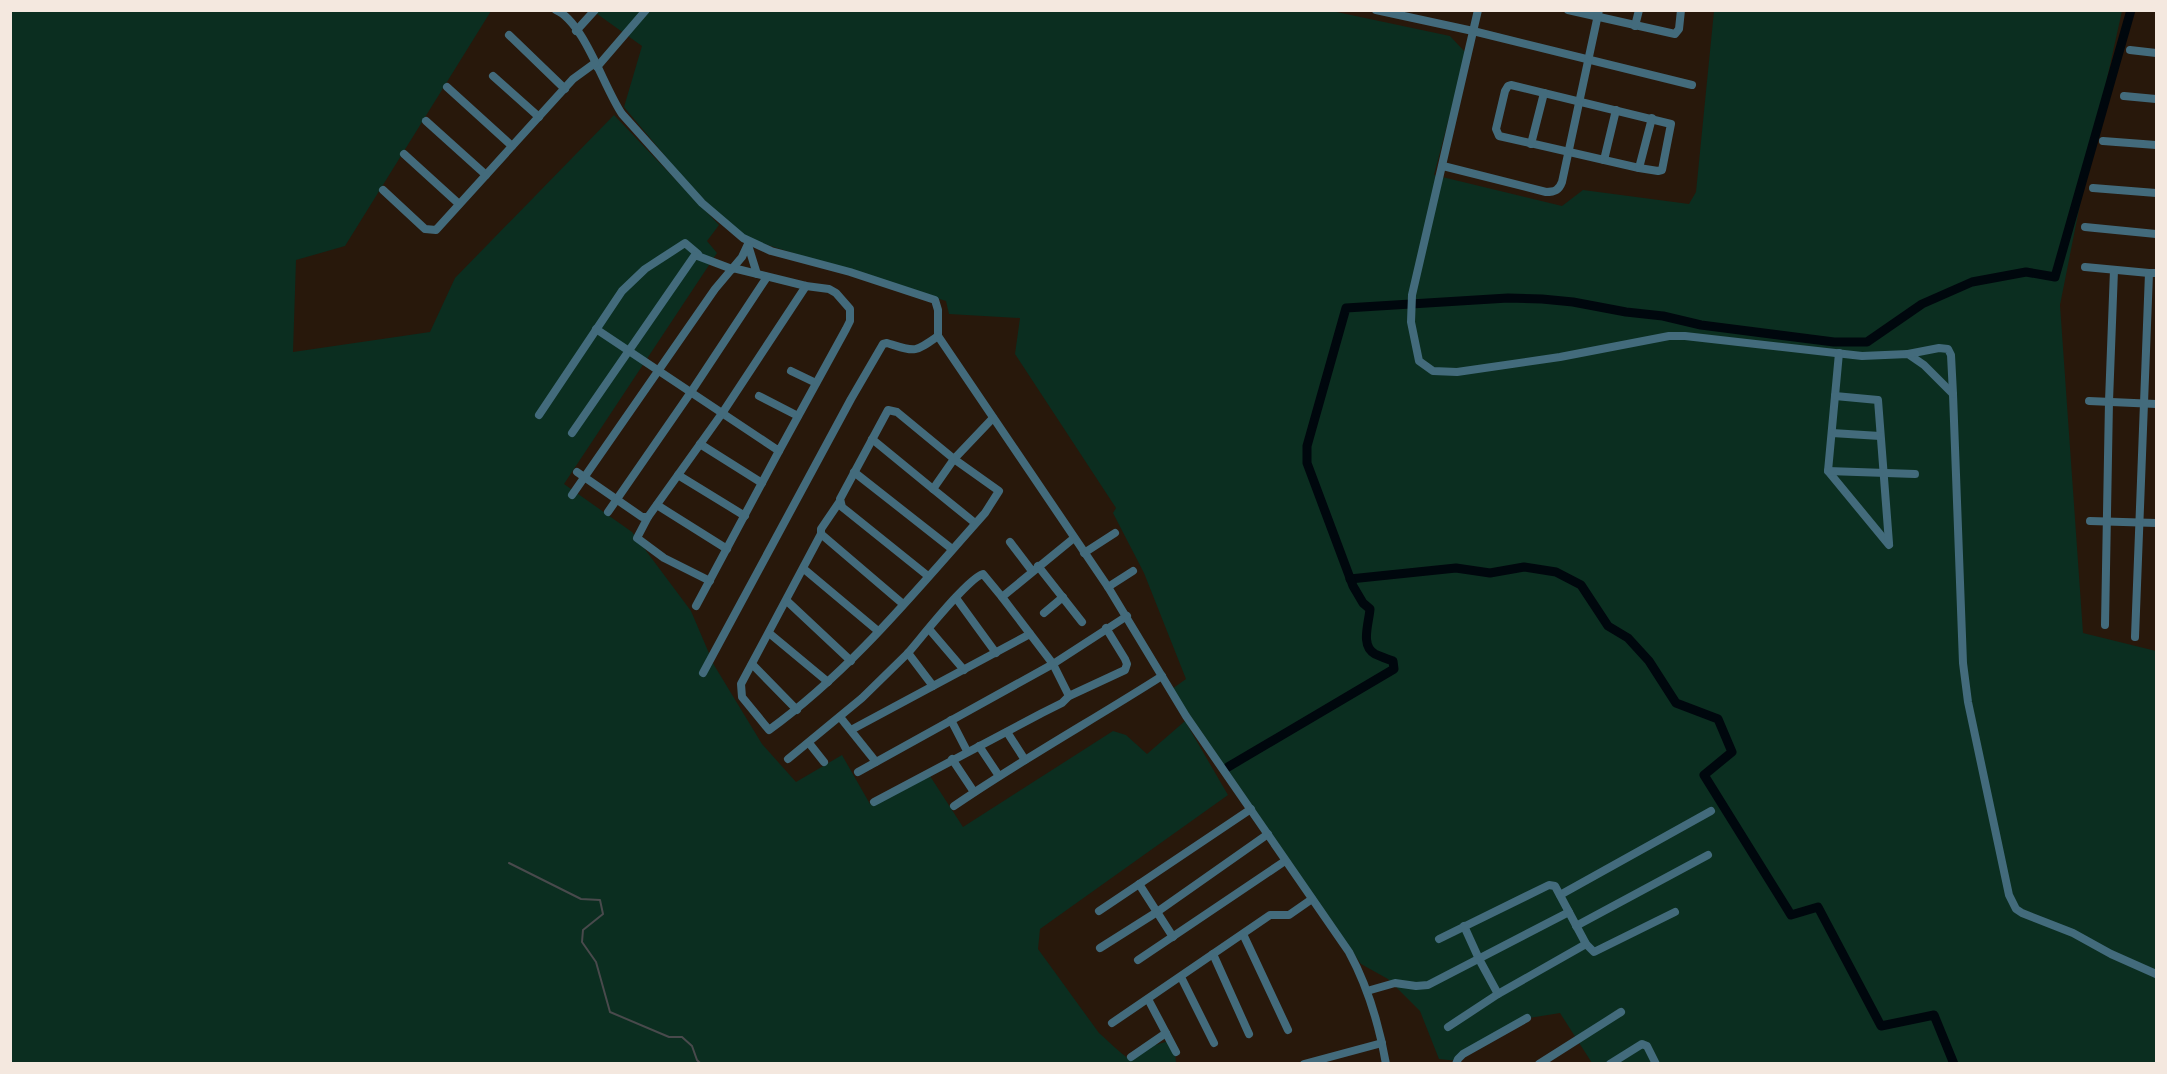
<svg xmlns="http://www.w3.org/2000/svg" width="2167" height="1074" font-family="Arial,sans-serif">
  <rect width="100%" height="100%" fill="#28180b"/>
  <!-- green -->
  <g fill="#0b2e20">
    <path d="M10,11h481l-146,235 -49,14 -3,92 137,-20 25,-54 159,-163 105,110 -12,16 10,12 -153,231 68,48 59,79 23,54 48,79 34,38 46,-27 28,49 60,-28 33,51 150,-96 13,4 21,19 38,-33 43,74 -188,134 -2,20 61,84c11,9 19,19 32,27l24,-15 14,-4 6,11 1,11h-1165z"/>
    <path d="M593,11h739l118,25 16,17 -32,122 128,31 21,-16 106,14 7,-12 18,-181h408l-35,158 -27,136 23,328 73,18v412h-564l-32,-50 -37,6 -65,42 -19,-2 -19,-48 -32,-32 -27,-15 -189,-275 14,-10 -42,-106 -31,-60 3,-5 -101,-154 5,-36 -71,-4 -3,-13 -188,-59 -26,-13 -45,-47 -63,-75 18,-61z"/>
  </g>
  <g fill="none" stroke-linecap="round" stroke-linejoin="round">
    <!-- stream -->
    <path stroke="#494a4c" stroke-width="2" d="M509,863l72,36 19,1 3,14 -20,16 -1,12 14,20 14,50 59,25h13l10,9 5,14 4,4"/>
    <!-- canal -->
    <g stroke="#00070d" stroke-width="9">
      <path d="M1350,579l106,-11 34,5 34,-6 32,5 25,13 27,41 20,12 21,23 27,42 42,16 14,33 -28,23 87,140 27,-8 63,119 53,-11 20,49"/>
      <path d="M1228,767l166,-98 -1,-8c-5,-2 -12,-4 -18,-7 -15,-8 -6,-31 -5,-45l-7,-6 -10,-17 -46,-123v-17l39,-138 162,-10 34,1 31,3 53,10 37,4 38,9 133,17h33l55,-38 50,-22 54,-10 29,5 76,-267"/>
    </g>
    <!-- street -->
    <g stroke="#436b7c" stroke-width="8">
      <path d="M556,10c28,12 48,78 66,104l80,89 41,35 28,13 79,21 85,28 3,10v26l170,251 78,129 163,236c19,35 30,72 37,112"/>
      <path d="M1376,10l97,21 219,54"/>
      <path d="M1478,10l-66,285 -1,27 8,39 14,10 24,1 103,-15 109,-21h16l177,20 46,-2 16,11 29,29 10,269 5,39 41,193 7,14 6,4 51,20 38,21 45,20"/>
      <path d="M1568,10l107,24 4,-5 2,-19"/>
      <path d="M1635,26l4,-16"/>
      <path d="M576,31l19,-21"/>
      <path d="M509,35l56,54"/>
      <path d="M2130,50l26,3"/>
      <path d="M597,67l49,-57"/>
      <path d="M493,76l46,41"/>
      <path d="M1511,85l160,39 -9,46 -4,1 -19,-3 -140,-32 -3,-7 9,-38 3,-5z"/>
      <path d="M447,87l65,59"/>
      <path d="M2124,96l32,3"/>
      <path d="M426,121l60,54"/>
      <path d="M2103,141l53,4"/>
      <path d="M1531,144l13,-51"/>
      <path d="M404,154l55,50"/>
      <path d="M1604,160l12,-50"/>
      <path d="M1443,166l103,26c9,0 13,-2 16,-10l37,-172"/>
      <path d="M1639,168l13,-50"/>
      <path d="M2093,188l63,5"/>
      <path d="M383,190l42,39 11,1 137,-151 22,-16"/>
      <path d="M2085,227l71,7"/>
      <path d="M748,245l9,29"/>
      <path d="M2085,267l64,6"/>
      <path d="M596,329l183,122 67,-122 4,-8v-12l-14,-16 -7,-4 -23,-3 -73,-18"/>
      <path d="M1839,353l-11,118 61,74"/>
      <path d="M1908,354l31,-6 9,1 3,6 2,39"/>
      <path d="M791,371l25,12"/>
      <path d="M759,396l39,20"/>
      <path d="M1835,396l43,4 11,143"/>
      <path d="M2089,401l67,3"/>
      <path d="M539,415l83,-124 23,-22 40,-26 13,11"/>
      <path d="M572,433l123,-178 37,14"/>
      <path d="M1832,433l48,3"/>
      <path d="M700,444l62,39"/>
      <path d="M1828,471l87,3"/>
      <path d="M577,472l65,45h6l75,-105 83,-126"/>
      <path d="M854,472l98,77"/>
      <path d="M678,475l67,41"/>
      <path d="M933,489l42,34"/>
      <path d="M572,495l143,-206 27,-32 7,-15"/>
      <path d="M840,501l-19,28v5l82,70"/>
      <path d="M657,505l70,44"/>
      <path d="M608,512l83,-120 76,-115"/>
      <path d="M648,517l-11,21 27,20 46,23"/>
      <path d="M2090,521l66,2"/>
      <path d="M821,534l-80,150 1,13 27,33c83,-60 148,-141 216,-217l14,-22 -45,-32 -21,30 -61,-50"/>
      <path d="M1010,542l22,29"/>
      <path d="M1084,553l31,-20"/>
      <path d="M1038,566l44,56"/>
      <path d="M804,569l74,62"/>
      <path d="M928,576l-86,-69 -2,-8 48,-89 9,2 57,47 39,-41"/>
      <path d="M1108,587l25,-16"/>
      <path d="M1002,597l-19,-23c-16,5 -61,63 -75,79l25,33 97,-52"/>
      <path d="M956,598l40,55"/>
      <path d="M787,601l64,60"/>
      <path d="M696,606l83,-155"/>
      <path d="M1044,613l19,-16"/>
      <path d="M2105,625l4,-224 5,-131"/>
      <path d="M929,629l35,41"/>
      <path d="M769,633l59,49"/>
      <path d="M2135,637l14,-364h7"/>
      <path d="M752,664l45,46"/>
      <path d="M703,673l148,-274 32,-55 4,-1c29,9 27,10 51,-7"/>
      <path d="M1069,696l-16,-32 -51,-67 72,-59"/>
      <path d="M840,717l36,45"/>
      <path d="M951,720l16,31"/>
      <path d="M851,730l82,-44"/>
      <path d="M1007,732l18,28"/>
      <path d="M809,743l15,19"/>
      <path d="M979,746l20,30"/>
      <path d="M788,759l74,-61 46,-45"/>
      <path d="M952,759l22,33"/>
      <path d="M858,772l195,-108 74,-48"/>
      <path d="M874,802l168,-89 20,-10 7,-7 56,-26 2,-6 -2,-5 -19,-31"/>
      <path d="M954,806c67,-46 139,-86 208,-130"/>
      <path d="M1139,884l34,53"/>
      <path d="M1560,895l151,-84"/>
      <path d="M1099,911l152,-102"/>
      <path d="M1464,926l15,33 19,35"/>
      <path d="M1576,926l132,-71"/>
      <path d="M1243,934l45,96"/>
      <path d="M1439,939l110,-54 6,1 31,58 8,8 81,-40"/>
      <path d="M1100,948l57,-36 111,-78"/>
      <path d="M1213,954l36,80"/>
      <path d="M1138,960l147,-99"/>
      <path d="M1181,977l33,66"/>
      <path d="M1367,991l28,-8 21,3 12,-1 141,-73"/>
      <path d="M1148,999l28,53"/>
      <path d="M1112,1023l158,-108h19l23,-16"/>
      <path d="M1448,1027l50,-33 88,-50"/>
      <path d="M1131,1057l35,-24"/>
      <path d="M1304,1064l78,-21"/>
      <path d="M1456,1064l2,-5 5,-5 64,-36"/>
      <path d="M1539,1064l82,-52"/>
      <path d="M1610,1064l32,-20 5,2 9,18"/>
    </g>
  </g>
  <!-- border -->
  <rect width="2167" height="1074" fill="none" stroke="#f4e8df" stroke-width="24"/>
</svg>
